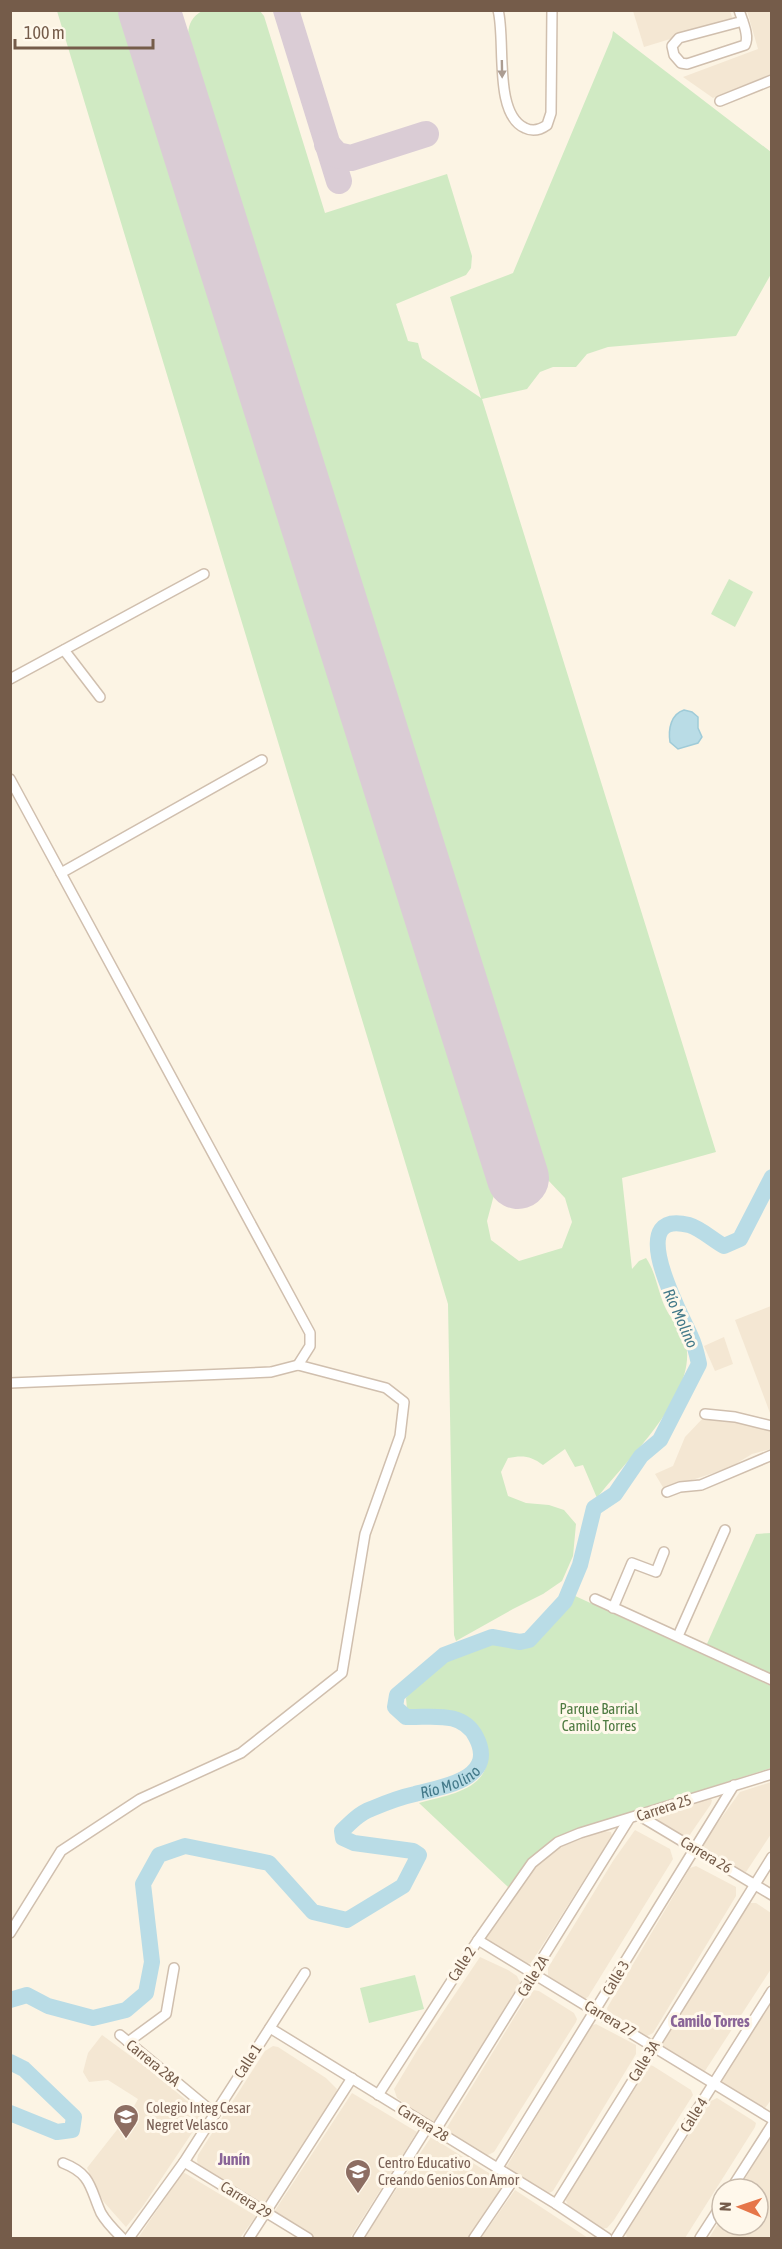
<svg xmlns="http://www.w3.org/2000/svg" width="782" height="2249" font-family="'Asap Condensed',sans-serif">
  <rect width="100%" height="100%" fill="#fcf4e4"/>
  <!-- residential -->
  <g fill="#f4e7d3">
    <path d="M633,11h97l3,9 -89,27z"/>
    <path d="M747,11h24v63l-58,24 -30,-21 75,-28z"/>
    <path d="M771,1306l1,106 -2,1 -35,-93z"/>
    <path d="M724,1337l9,27 -18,7 -11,-25z"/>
    <path d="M704,1417l26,3 41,9v20l-19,5 -23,14 -65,21 -9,-15 18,-8 12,-29z"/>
    <path d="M771,1782v52l-25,38 -15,-5 -28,-19 1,-6 36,-50z"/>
    <path d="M710,1798l2,2 -1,4 -22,32h-7l-26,-17 27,-13z"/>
    <path d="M635,1830l35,19 3,10 -85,138 -4,2 -36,-23v-8l65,-107z"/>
    <path d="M604,1831l7,1 1,4 -81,127 -5,1 -40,-24v-6l48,-66 17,-15 11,-7z"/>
    <path d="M696,1866l40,21v9l-83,137 -6,3 -39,-22 -1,-6 83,-140z"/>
    <path d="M750,1903h6l15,10v56l-68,105 -43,-28 1,-4z"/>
    <path d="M480,1957l28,13 9,6 4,8 -85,138h-6l-33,-24 -3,-9 24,-40z"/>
    <path d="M533,1990l6,1 35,22 3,6 -1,3 -82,130 -8,4 -40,-27 83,-136z"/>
    <path d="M771,1998v102l-8,11 -42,-26v-6z"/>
    <path d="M596,2024l40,21v9l-83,137 -6,3 -40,-24v-4l83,-140z"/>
    <path d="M102,2035l49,36 53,44 -61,91 -17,21 -23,-26 -16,-33 44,-56 7,-13 -30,-19 -19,2 -6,-10 5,-19z"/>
    <path d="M273,2046l5,1 48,31 11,11 -3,10 -63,96 -10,10 -54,-33 -9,-7 -1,-5 1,-5 67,-104z"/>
    <path d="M650,2065l3,1 38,24 2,5 -79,125 -7,8 -5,1 -32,-20 -5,-10z"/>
    <path d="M352,2093l65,39 -67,106h-35l-41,-26z"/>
    <path d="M717,2098l35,22 4,3 -1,4 -70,111h-58l-1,-4 1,-5 84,-128z"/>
    <path d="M771,2135v99l-2,4h-60l13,-21v8h36v-36h-19z"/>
    <path d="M431,2137l74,46 -37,55h-104z"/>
    <path d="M183,2172l73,44 -16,22h-102z"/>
    <path d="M515,2190l73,48h-107z"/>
  </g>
  <!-- green -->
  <g fill="#d0eac3">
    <path d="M57,11h68l369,1184 -7,26 4,19 28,21 43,-13 10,-26 -7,-24 -18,-19 -359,-1145c1,-11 4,-17 14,-23h58l4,5 61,197 122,-39 25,82 -1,12 -5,7 -70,29 12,37 10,2 4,15 59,40 -31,-101 63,-24 99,-236 1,-6 158,121v122l-35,62 -128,11 -21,7 -11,13h-23l-13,5 -13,17 -45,10 234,753 -94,26 10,91 7,-8 7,-3c10,14 12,35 20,51 6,12 17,21 20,35 11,52 -60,116 -89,154l-14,-33 -8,2 -10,-18 -22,16c-12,-9 -20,-10 -35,-7l-7,14 7,24 18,7 23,2 15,5 12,14 -3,32 -11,25 -19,13 -30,15 -57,32 -2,-6 -6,-331z"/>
    <path d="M729,579l24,13 -18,35 -24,-13z"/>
    <path d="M771,1533v143l-65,-30 50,-112z"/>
    <path d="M573,1595l198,91v82l-205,65c-27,13 -40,31 -58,54l-89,-84c24,-7 67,-12 68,-44 0,-7 1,-13 -2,-19 -4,-9 -10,-19 -20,-23 -19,-10 -39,-2 -58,-8l-1,-11c17,-23 55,-51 85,-54 12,-2 25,1 37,2l35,-35z"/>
    <path d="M415,1975l9,34 -55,14 -9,-35z"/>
  </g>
  <!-- water -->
  <path fill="#b9dce6" stroke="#9fcbd8" stroke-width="1.5" d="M684,710l8,2 6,5v11l4,9 -4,6 -20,6 -8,-7c-2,-13 1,-28 14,-32z"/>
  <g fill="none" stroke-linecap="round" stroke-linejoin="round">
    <!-- river -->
    <g stroke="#b9dce6" stroke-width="16">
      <path id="s1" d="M10,2000l17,-5 21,11 45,12 33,-8 20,-17 6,-31 -9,-78 16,-29 26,-9 84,17 44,49 34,8 56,-34 16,-31 -6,-4 -59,-8 -11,-5 -1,-7c9,-9 18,-18 29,-22 14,-6 30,-12 44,-15 27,-7 83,-15 61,-57 -14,-27 -45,-19 -70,-20l-11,-10 2,-12 47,-40 48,-18 28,5 9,-2 36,-39 15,-36 14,-57 21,-14 26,-38 19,-16 39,-76c-2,-9 -4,-19 -8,-27 -9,-21 -69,-129 -2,-112 11,3 24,15 35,21l16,-7 32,-62"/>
      <path d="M10,2062l14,7 50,48 -2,13 -15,2 -47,-19"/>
    </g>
    <!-- taxiway -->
    <g stroke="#daccd5" stroke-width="26">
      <path d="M286,10l53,171"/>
      <path d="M164,58l-2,-30 5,-18"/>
      <path d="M327,144l10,11 14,3 75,-24"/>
    </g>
    <!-- runway -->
    <path stroke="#daccd5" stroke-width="62" d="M149,10l369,1168"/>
    <defs>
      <g id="minor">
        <path d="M498,10c8,29 -5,104 27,118 8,4 15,2 22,-3l4,-12 1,-103"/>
        <path d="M739,10c3,10 11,26 6,35l-58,19 -6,-1 -7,-8 -2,-9 7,-8 64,-17"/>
        <path d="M720,101l52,-21"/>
        <path d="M64,650l36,47"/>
        <path d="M10,679l194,-105"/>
        <path d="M10,779l300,554v13l-12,19"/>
        <path d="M61,873l201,-113"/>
        <path d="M10,1383l261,-11 27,-7 88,23 18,14 -4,34 -35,98 -23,139 -101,80 -101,46 -79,52 -51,82"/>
        <path d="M705,1414l30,3 37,9"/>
        <path d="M667,1492l13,-5 21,-2 71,-30"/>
        <path d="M595,1599l177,81"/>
        <path d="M613,1608l19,-45 24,9 8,-20"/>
        <path d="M678,1636l47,-106"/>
        <path d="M640,1816l132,79"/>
        <path d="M478,1940l294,179"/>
        <path d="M270,2028l286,176 51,34"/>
        <path d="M120,2035l95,79"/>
        <path d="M128,2042l38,-28 8,-46"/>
        <path d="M378,2095l100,-155 54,-77 26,-21 22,-9 192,-59"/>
        <path d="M435,2131l194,-312"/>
        <path d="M184,2162l124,76"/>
        <path d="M63,2163c29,11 27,26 38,50 5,9 14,18 21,25"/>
        <path d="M497,2169l237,-384"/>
        <path d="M731,2189l41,-64"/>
        <path d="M556,2204l216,-347"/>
        <path d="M129,2238l55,-76 121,-189"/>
        <path d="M249,2238l103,-160"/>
        <path d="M358,2238l70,-112"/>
        <path d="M474,2238l40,-59"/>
        <path d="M616,2238l156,-247"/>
        <path d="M700,2238l22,-34"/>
      </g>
    </defs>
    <!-- minor casing -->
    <use href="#minor" stroke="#d0bfae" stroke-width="12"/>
    <!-- minor -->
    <use href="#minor" stroke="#fff" stroke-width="9"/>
  </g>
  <!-- one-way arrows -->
  <defs><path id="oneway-solid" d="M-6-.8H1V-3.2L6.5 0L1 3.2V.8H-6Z" transform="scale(1.5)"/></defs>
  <use fill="#ac9d92" href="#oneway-solid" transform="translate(502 69) rotate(89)"/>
  <!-- icons -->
  <defs>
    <symbol id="school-pin" viewBox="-11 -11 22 30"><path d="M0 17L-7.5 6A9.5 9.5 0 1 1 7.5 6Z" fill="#8d6e63" stroke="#fff8eb"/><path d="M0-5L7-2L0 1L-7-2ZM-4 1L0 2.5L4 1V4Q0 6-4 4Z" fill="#fff"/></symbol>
  </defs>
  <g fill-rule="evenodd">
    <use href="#school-pin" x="111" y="2102" width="30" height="40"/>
    <use href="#school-pin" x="343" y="2157" width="30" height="40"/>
  </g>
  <g text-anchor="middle" stroke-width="6" stroke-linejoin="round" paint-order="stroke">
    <!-- park labels -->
    <g font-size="15" fill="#4f7b42" stroke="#fff8eb">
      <text x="599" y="1714">Parque Barrial<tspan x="599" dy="17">Camilo Torres</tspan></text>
    </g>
    <!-- street labels -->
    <g font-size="15" fill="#755c4a" stroke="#fff8eb">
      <text transform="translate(664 1808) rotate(-18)" y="5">Carrera 25</text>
      <text transform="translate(706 1855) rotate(31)" y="5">Carrera 26</text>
      <text transform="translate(462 1964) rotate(-57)" y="5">Calle 2</text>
      <text transform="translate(533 1976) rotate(-58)" y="5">Calle 2A</text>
      <text transform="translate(616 1978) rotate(-59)" y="5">Calle 3</text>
      <text transform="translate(610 2019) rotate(31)" y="5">Carrera 27</text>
      <text transform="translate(248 2061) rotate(-57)" y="5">Calle 1</text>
      <text transform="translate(644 2061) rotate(-58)" y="5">Calle 3A</text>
      <text transform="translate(153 2063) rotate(39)" y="5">Carrera 28A</text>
      <text transform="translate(694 2115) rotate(-58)" y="5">Calle 4</text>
      <text transform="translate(423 2123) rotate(32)" y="5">Carrera 28</text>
      <text transform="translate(246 2200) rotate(32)" y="5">Carrera 29</text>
    </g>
    <!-- education labels -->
    <g font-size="15" fill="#785e54" stroke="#fff8eb" text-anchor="start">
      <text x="146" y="2113">Colegio Integ Cesar<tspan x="146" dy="17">Negret Velasco</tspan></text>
      <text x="378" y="2168">Centro Educativo<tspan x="378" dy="17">Creando Genios Con Amor</tspan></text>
    </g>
    <!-- water labels -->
    <g font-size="16" font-style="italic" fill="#437989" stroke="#fff8eb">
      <text transform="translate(681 1318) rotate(66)" y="6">Río Molino</text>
      <text dy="6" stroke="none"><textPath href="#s1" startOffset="812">Río Molino</textPath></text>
    </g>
    <!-- neighbourhood labels -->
    <g font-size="16" font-weight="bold" fill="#8a6598" stroke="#fff8eb">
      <text x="710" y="2027">Camilo Torres</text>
      <text x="234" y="2165">Junín</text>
    </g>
  </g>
  <!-- border -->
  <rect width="782" height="2249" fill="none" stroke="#755c4a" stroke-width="24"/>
  <!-- north arrow -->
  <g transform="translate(740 2207) rotate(272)"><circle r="28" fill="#fff8eb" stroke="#c8baab" stroke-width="1.5"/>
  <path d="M0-4.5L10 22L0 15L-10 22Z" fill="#e67649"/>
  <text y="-9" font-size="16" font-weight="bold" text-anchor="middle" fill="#755c4a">N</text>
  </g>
  <!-- scale -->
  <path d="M15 39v9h138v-9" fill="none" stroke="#755c4a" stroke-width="3"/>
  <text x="24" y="39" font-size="18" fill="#755c4a" stroke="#fff8eb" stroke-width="4.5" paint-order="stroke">100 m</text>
</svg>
